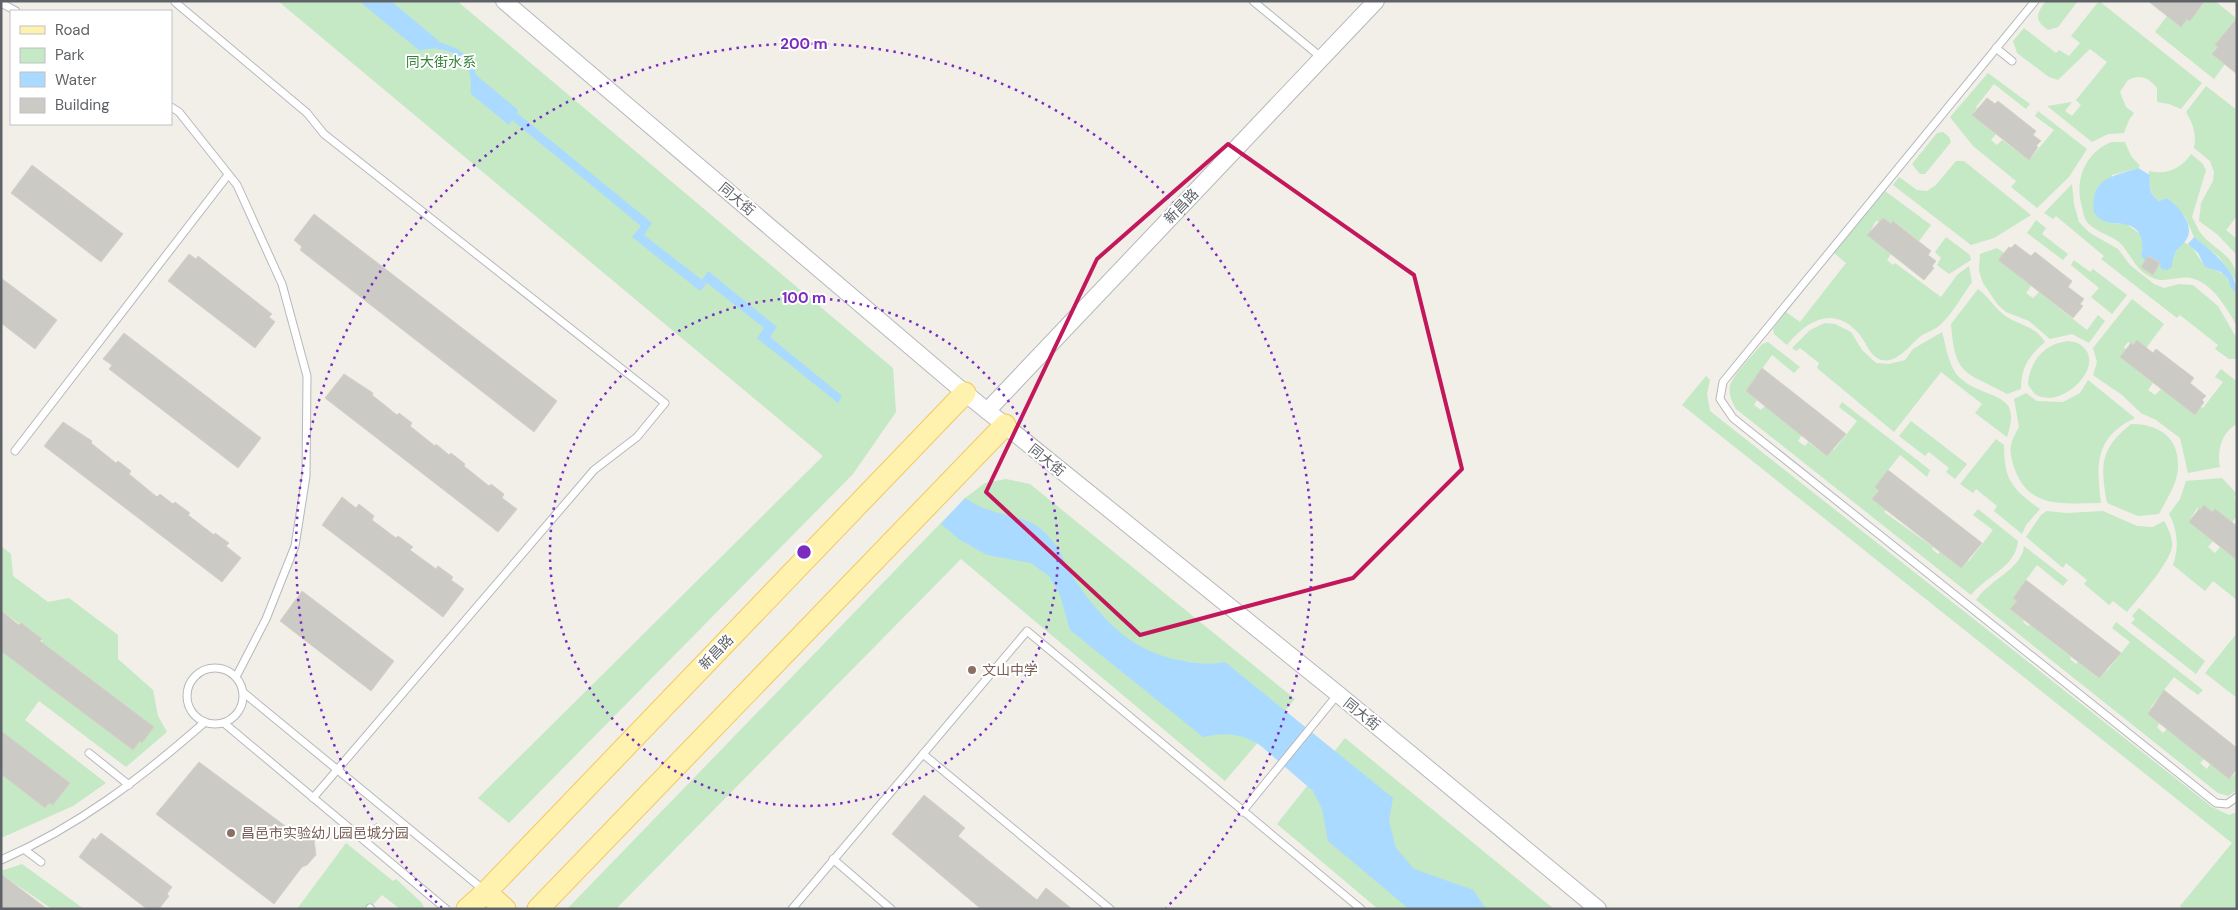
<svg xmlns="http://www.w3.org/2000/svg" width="2238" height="910" font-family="'DM Sans','Noto Sans SC',sans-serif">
  <rect width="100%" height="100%" fill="#f1efe8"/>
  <!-- green -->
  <g fill="#c5e8c5" fill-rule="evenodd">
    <path d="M278,1h179l436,367 3,44 -43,62 -344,349 -31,-25 345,-342z"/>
    <path d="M2046,1h32l-20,26 -10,3c-14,-10 -12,-16 -2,-29z"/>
    <path d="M2099,1l103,82 -21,26 -12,-5 -12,-2v-14c-9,-11 -17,-14 -29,-8l-8,12 6,15 8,6 -5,7 -5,13 -16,1 -16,8 -45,-36 25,-4 -7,9 7,5 9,-11 -5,-5 31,-38 -17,-13 -32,31 -9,-3 -32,-24 -4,-12 11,-13 32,25 3,-3 10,6 11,-13 -9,-7z"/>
    <path d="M2206,1h9l21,17 -20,27 2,2 -6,7 13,10 -11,15 -59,-47 12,-16 14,11 6,-8 3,2z"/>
    <path d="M1988,73l42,31 -4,5 -32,-25 -18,23 1,1 -5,7 24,19 -5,6 6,5 5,-5 27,20 25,-30 -19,-14 3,-5 49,38 -18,28 -32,31 -26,-21 5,-6 -43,-35 -23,-29z"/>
    <path d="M2206,86l31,24v106l-11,14 11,9v16l-19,-20 -19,-14 2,-18 12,-22 1,-9 -4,-11 -16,-13c3,-13 -1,-25 -8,-36z"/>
    <path d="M1943,132l6,5 2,5 -26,32h-5l-8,-10 25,-31z"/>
    <path d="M2112,142h13l6,14 9,10 -2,2 -26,7 -4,48 18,1 16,11 2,9 -3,12 4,5 -3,6 11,8 7,-12 13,-7 11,-14c12,6 11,12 18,20 6,8 14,7 21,12 7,5 7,13 14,19v33c-10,-17 -23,-41 -43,-47 -14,-5 -28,5 -41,-1 -16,-6 -21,-21 -31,-33 -9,-10 -26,-12 -35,-23 -3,-4 -4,-10 -5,-15 -8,-26 3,-55 30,-65z"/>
    <path d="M2191,154l11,9 4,7 -14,47c3,5 5,10 7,14 15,21 38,22 38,52l-18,-26 -25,-20 -9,-21 -18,-18 -8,3c-11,-8 -9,-18 -10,-30 18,4 32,-2 42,-17z"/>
    <path d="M1956,161h8l67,54 -37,23 -23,7 -78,-60 6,-8 18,13 10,1 9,-6z"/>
    <path d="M2072,184l2,20 5,18 11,11 28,16 12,16 24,19 10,4 15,-4 14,1 25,21 19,33v20h-8l-14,-10 3,-4 -38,-30 -3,3 -76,-59 3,-3 -48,-40 -3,3 -9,-6z"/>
    <path d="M1885,191l46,34 -12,16 -25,-20 -3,3 -15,-3 -8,14 23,19 -4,6 6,5 2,-2 46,34 16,-22 12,-9 3,16c-9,12 -21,34 -32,43 -5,5 -13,7 -19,11 -12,9 -25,30 -42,23 -9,-4 -13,-16 -19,-24 -25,-30 -52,-16 -73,10l-13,-11 -1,-5 13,-17 14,10 46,-59 -12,-10z"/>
    <path d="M2036,220l10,8 -4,6 26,20 -5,6 -36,-27z"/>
    <path d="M1946,237l24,18 1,5 -22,14 -12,-9 4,-7 -6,-6z"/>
    <path d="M1997,248l7,5 -5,7 32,26 -5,7 7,5 6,-6 48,38 11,-15 7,6 -16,22 -17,-9 -22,5 -21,-18 -23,-9 -8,-7 -15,-22 -4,-12 1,-17z"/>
    <path d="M2074,260l16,12 3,-3 34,26 -15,19 -21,-17 8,-9 -28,-23z"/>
    <path d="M1978,289c10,7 15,17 25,25 15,12 30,10 42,28 -16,14 -24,25 -24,47l-14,5c-40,-23 -52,-15 -56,-70z"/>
    <path d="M2132,299l32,25 -18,24 -13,-3 -5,-3 -4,5 2,3 -6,7 33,26 -5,7 7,5 6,-6 34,26 6,-8 2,1 20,-26 -8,-5 6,-8 14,11 2,-2v46c-16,8 -20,28 -17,43l-32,6 -8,-35 -24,-18 -15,-7 -19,-18 -29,-20 4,-13 -4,-14z"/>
    <path d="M1825,323l10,1 16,8 11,18 14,13 13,1 16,-4 8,-11 29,-17c4,14 7,36 18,46 26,23 64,12 47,59l-32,-24 7,-9 -41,-32 -47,60 -77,-64 2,-5 -19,-15 -4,3 -4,-3 18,-18z"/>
    <path d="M2069,341c5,1 11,2 14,6 23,20 -23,64 -48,47 -2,-2 -5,-7 -7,-9 1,-24 17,-42 41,-44z"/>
    <path d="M1768,342l32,25 -6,6 -22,-18 -26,36 11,9 -3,5 7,5 4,-4 37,29 -4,6 7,5 3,-4 19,14 5,-6h2l23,-29 -18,-14 3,-5 88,68 -3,7 -27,-22 -25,32 4,4 -6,8 13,11 -2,2 49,35 -1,2 6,5 2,-2 21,16 6,-8 2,1 24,-31 -20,-15 5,-6 40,32c-2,26 -32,35 -47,54l-235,-186c-3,-6 -8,-15 -6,-23 3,-12 24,-32 32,-42z"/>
    <path d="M1706,376l4,4 -3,14 3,17 502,396 17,8 8,-3v97h-54l-3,-3 52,-63 -550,-438z"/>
    <path d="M2088,380l47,38c-40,19 -39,46 -34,85 -37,0 -73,7 -87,-36 -6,-18 -4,-24 5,-40l-5,-28 12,-6 11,8 26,1 17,-9z"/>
    <path d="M1911,421l56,43 -12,15 -9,-7 3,-4 -20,-16 -4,4 -26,-20z"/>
    <path d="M2131,424c28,0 48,13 47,43 0,16 -12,33 -19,47l-21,2 -31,-13c-7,-38 -7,-54 24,-79z"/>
    <path d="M1996,439l8,6c0,35 8,44 36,64l-14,16 -4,9 -28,-23 3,-5 -21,-17 -3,4 -13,-9z"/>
    <path d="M2222,478l15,16 -3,4 3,2v16l-5,6 -17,-13 -3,3 -7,-6 -5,4 -3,-2 -8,14 24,19 -5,6 7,6 5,-6 17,13v40l-24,-19 -8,10 -32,-26c6,-17 5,-35 -4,-51l11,-15 6,-18z"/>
    <path d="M1006,479l24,5 265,215 -70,82 -264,-222 -345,350h-49l398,-411 20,-15z"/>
    <path d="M2047,511l19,2 37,-2 34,15 16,1 11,-6c4,7 9,17 8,26 -3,17 -33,50 -45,65l-14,-11 -4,4 -25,-21 3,-4 -21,-17 -3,5 -37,-31 15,-22z"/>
    <path d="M1,546l10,8 2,22 35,26 21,-4 49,37v24l35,31 5,26 9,16 -41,35 -87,-66 -14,19 81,63 -33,23 -72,32v-64l44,34 4,-5 4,2 17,-22 -69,-52v-80l34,26 8,-9 -1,-29 -41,-28zM68,662l86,65 -12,16 -2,-2 -7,9 -81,-61 3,-11z"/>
    <path d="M2024,546l44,34 -5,6 -26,-21 -24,32 4,4 -7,8 14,11 -1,2 5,4 2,-1 41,32 -1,2 6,5 2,-2 20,16 7,-8 2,1 23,-29 -18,-14 4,-6 87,68 -5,5 -24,-18 -23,30 9,16 -3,4 6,6 4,-4 38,29 -5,5 7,6 3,-5 19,15 8,-7v18l-9,6 -10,-3 -242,-193c14,-21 46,-31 48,-54z"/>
    <path d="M2139,608l66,53 -9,13 -65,-51 4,-4 -3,-3z"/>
    <path d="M2237,633v65l-32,-25z"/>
    <path d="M1345,738l209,171h-176l-101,-85z"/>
    <path d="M346,843l47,38 3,-2 26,24 3,6h-25l-18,-14 -13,14h-72z"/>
    <path d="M22,864l62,45h-32l-51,-35v-3z"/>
  </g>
  <!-- water -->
  <g fill="#aadaff">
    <path d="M359,1h32l49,41 17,7 10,7 6,8 3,11 42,35 -1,3 135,110 -8,12 58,45 6,-9 69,56 -7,10 72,59 -4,7 -81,-65 7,-10 -57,-45 -7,8 -68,-54 9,-11 -129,-106 -3,5 -38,-31c0,-7 0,-17 -2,-24 -6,-17 -33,-26 -49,-19z"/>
    <path d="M2138,168l12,7c-1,11 -1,19 9,26l8,-3c12,9 29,27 19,42 -9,12 -13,10 -14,27l-5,3 -6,-1 -1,-6 -11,-7 -4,5 -4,-5c4,-15 0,-30 -18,-32 -5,-1 -11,0 -16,-2 -5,-1 -9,-5 -13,-9 -4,-35 17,-36 44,-45z"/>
    <path d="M2194,237c16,12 43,34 43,56l-6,-5 -3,-9 -7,-7 -16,-5 -7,-14 -10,-9z"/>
    <path d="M965,498c7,4 14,9 21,11 18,7 40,7 56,21 20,18 20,29 33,50 28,41 58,73 109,81 14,3 27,4 41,1l168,136 -4,23 7,27 18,21 59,21 13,19h-77l-81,-68 -6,-32 -9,-18 -52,-45c-18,-13 -37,-14 -58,-9l-133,-107 -10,-35 -11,-19 -18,-13 -44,-8 -27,-15 -19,-16z"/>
  </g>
  <!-- building -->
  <g fill="#cccac5" stroke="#d6d1c6">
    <path d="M2148,1h57l-15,20 -3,-2 -6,8z"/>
    <path d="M2237,18v56l-25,-20 6,-7 -3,-2z"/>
    <path d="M1987,98l8,6 3,-3 38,30 -3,4 8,6 -5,5 2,1 -9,13 -57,-45z"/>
    <path d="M32,165l91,69 -22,28 -90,-69z"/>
    <path d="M314,214l243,187 -23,31 -234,-182 2,-3 -8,-7z"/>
    <path d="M1883,218l8,6 2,-3 38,30 -3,4 8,6 -4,5 2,2 -10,12 -57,-45z"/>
    <path d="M2015,244l16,12 4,-4 37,29 -4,6 16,12 -4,5 3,2 -10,12 -75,-58 11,-13 2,1z"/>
    <path d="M189,254l7,5 2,-3 74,58 -3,3 6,5 -20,26 -87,-67z"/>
    <path d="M2148,256l12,7 -7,12 -12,-8z"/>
    <path d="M1,278l56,42 -22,29 -34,-26z"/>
    <path d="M124,333l137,105 -23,30 -129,-99 3,-4 -9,-6z"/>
    <path d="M2137,340l16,13 3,-4 38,29 -4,5 16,13 -4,4 2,2 -9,13 -75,-58 11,-14 2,2z"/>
    <path d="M1762,368l84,66 -19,22 -81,-65z"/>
    <path d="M344,374l29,19 -1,2 25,20 2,-2 13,10 -2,3 25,20 1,-2 13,11 2,-2 14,11 -1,2 25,20 2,-2 13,10 -2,4 15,11 -19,23 -173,-134z"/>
    <path d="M63,422l29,19 -1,2 25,20 2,-2 13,10 -2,3 28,23 3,-3 13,10 2,-2 15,11 -2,2 26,20 1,-2 14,10 -3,3 15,12 -19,24 -178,-136z"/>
    <path d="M1888,470l94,73 -21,25 -89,-69 7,-8 -4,-4z"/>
    <path d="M342,497l14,11 3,-4 15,12 -2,4 24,18 2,-2 15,11 -3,3 26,19 2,-3 15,11 -2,3 13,9 -21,28 -121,-92z"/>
    <path d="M2204,505l8,7 3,-3 22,17v34l-48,-38 10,-13 1,1z"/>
    <path d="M2026,580l95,73 -22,25 -89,-69 7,-8 -4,-3z"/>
    <path d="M302,591l92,70 -23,30 -91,-70z"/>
    <path d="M1,611l18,14 2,-2 21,16 -2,2 114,86 -12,16 -2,-2 -7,9 -132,-99z"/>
    <path d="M2164,690l73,58v21l-8,10 -81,-65z"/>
    <path d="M1,731l69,52 -17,22 -4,-2 -4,5 -44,-34z"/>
    <path d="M199,762l97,72 6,-3 12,9 2,15 -9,10 -5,2 -28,37 -118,-90z"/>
    <path d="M924,795l41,33 -7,8 79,64 9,-12 26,21h-91l-89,-75z"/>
    <path d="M101,833l71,54 -5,7 2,2 -10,13h-12l-68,-52 14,-19 2,2z"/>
    <path d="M1,874l46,35h-46z"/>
  </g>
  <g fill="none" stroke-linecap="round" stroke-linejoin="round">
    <defs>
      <g id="service">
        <path d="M1253,1l69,57"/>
        <path d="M2035,1l-312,381 -3,17 13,19 483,385 11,1 10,-7"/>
        <path d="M175,2l132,111 17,21 341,269 -28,34 -43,33 -281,328"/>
        <path d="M1,3l15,8"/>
        <path d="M1996,48l16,13"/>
        <path d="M171,107l8,5 58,73 45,99 25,92 -1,100 -11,70 -29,73 -30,58"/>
        <path d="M15,451l213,-276"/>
        <circle cx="215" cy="696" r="28"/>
        <path d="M244,693l241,198"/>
        <path d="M224,723l222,186"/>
        <path d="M89,753l40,32"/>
        <path d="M923,754l187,155"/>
        <path d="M1242,812l96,-118"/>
        <path d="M25,850l16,12"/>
        <path d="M833,859l58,50"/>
        <path d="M1,860c78,-34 140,-82 204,-138"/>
        <path d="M370,908l1,1"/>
        <path d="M792,909l235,-278 334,278"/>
      </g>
      <g id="tertiary">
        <path d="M504,1l461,392 373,301 260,215"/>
        <path d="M987,411l389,-410"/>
      </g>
      <g id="primary">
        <path d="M486,892l19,17"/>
        <path d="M467,909l19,-17 479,-499"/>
        <path d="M538,909l467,-484"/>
      </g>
    </defs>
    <!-- service casing -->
    <use href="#service" stroke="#b5b8bc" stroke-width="9"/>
    <!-- tertiary casing -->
    <use href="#tertiary" stroke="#b5b8bc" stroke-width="18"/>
    <!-- primary casing -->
    <use href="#primary" stroke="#f2c960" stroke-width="23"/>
    <!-- service -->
    <use href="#service" stroke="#fff" stroke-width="7"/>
    <!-- tertiary -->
    <use href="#tertiary" stroke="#fff" stroke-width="16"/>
    <!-- primary -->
    <use href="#primary" stroke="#fff2af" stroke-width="21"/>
  </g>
  <!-- marked area -->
  <path fill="none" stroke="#c2185b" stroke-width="4" stroke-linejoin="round" d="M1228,144l186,131 48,194 -109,109 -213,57 -154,-143 111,-233z"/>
  <!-- distance rings -->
  <g fill="none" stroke="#7b2cbf" stroke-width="2.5" stroke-dasharray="2.5 5">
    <circle cx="804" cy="552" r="254"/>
    <path d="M442 908A508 508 0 1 1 1166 908"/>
  </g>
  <!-- markers -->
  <g fill="#8d6e63" stroke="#fff" stroke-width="2">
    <circle cx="972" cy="670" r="5"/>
    <circle cx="231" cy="833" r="5"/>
  </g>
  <g text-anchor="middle" stroke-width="4" stroke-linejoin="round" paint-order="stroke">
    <!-- park labels -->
    <g font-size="14" fill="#348238" stroke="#fff">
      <text x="441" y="67">同大街水系</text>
    </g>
    <!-- street labels -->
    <g font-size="14" fill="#5f6368" stroke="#fff">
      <text transform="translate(737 199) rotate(40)" y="5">同大街</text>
      <text transform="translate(1181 206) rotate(-46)" y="5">新昌路</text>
      <text transform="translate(1047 460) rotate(39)" y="5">同大街</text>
      <text transform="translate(716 652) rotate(-46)" y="5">新昌路</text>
      <text transform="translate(1362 714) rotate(39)" y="5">同大街</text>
    </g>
    <!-- education labels -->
    <g font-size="14" fill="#785e54" stroke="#fff" text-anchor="start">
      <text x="982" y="675">文山中学</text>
      <text x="241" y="838">昌邑市实验幼儿园邑城分园</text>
    </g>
  </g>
  <circle cx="804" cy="552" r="8" fill="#7b2cbf" stroke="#fff" stroke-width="2.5"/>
  <g font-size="15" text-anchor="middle" font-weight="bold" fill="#7b2cbf" stroke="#fff" stroke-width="4" stroke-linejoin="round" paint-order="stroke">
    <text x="804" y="49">200 m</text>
    <text x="804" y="303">100 m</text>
  </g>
  <!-- border -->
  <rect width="2238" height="910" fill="none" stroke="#5f6368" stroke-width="5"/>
  <!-- legend -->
  <rect x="10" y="10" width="162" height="115" fill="#ffffff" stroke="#bfc1c3"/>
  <rect x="20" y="26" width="25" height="8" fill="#fff2af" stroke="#bfc1c3"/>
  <text x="55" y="35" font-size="15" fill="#5f6368">Road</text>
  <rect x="20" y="48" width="25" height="15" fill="#c5e8c5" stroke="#bfc1c3"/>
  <text x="55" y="60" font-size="15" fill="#5f6368">Park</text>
  <rect x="20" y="72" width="25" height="15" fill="#aadaff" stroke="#bfc1c3"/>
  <text x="55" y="85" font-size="15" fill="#5f6368">Water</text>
  <rect x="20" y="98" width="25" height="15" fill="#cccac5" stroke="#bfc1c3"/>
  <text x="55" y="110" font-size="15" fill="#5f6368">Building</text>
</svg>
